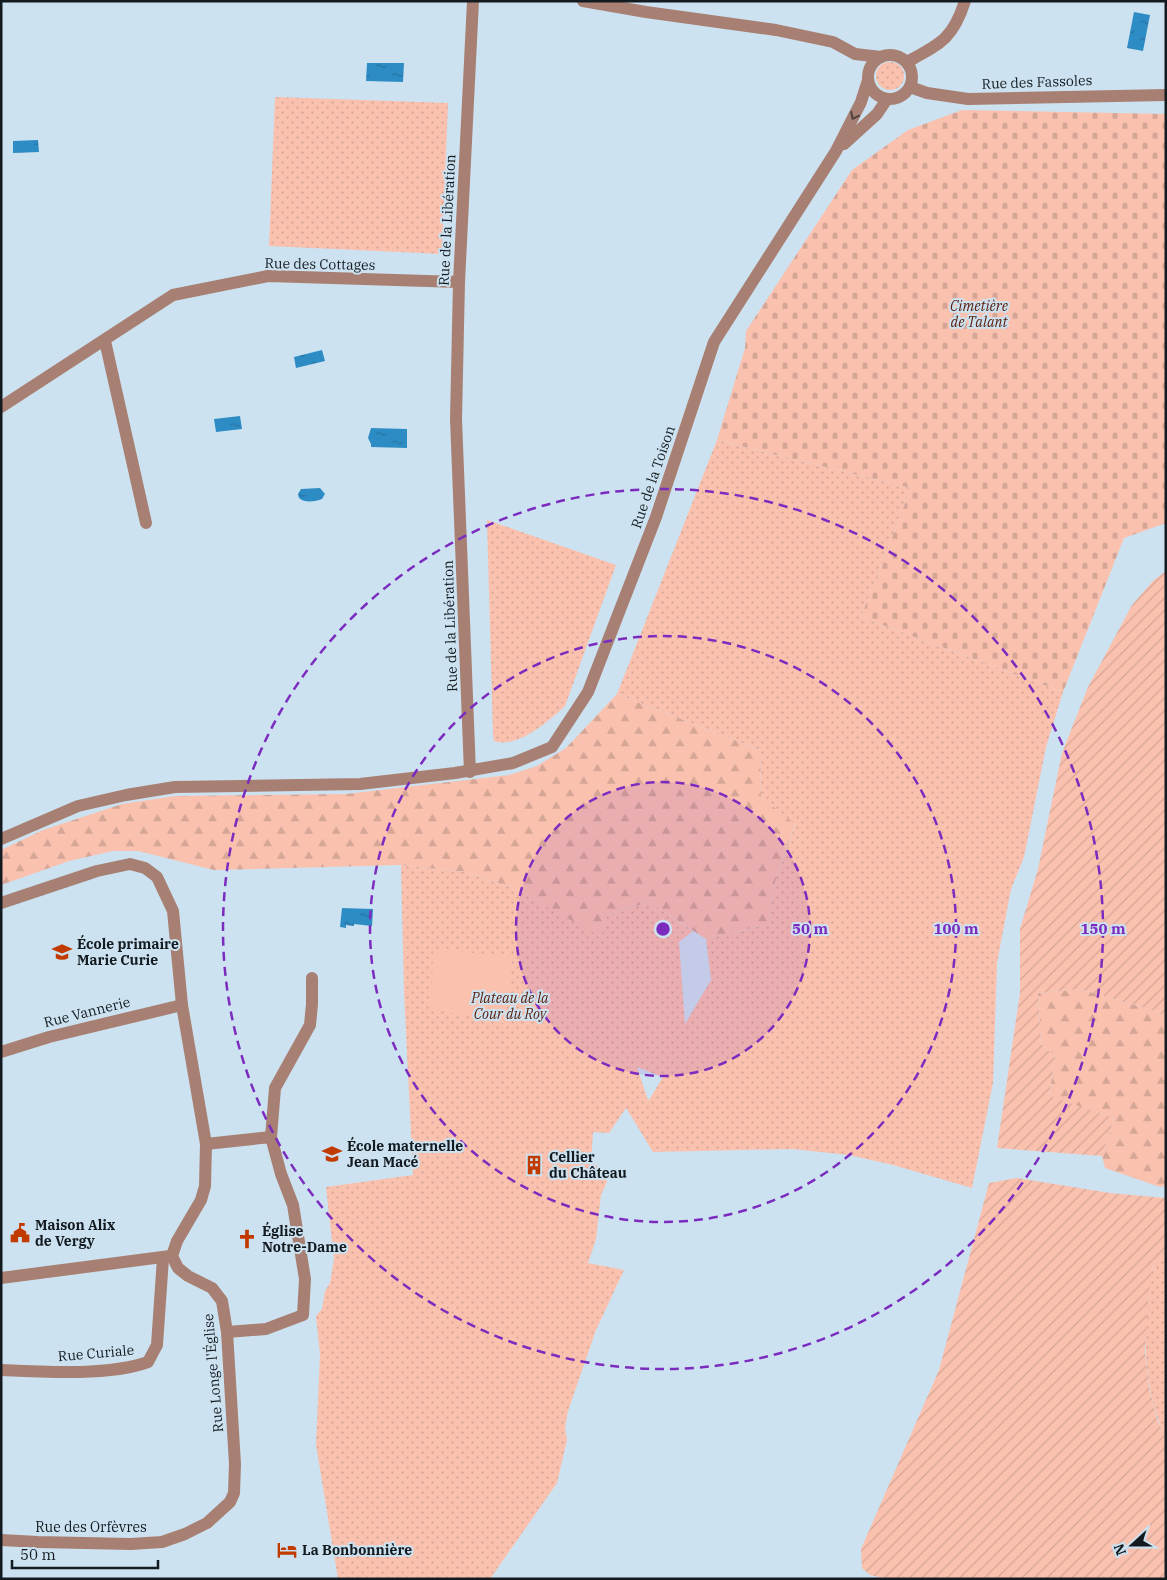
<svg xmlns="http://www.w3.org/2000/svg" width="1167" height="1580" font-family="'IBM Plex Serif',serif">
  <defs>
    <pattern id="grass-dots" width="8" height="8" patternUnits="userSpaceOnUse" patternTransform="scale(1.25)"><rect width="8" height="8" fill="#fac1af"/><path d="M2 2h.1M6 6h.1" fill="none" stroke="#d5a596" stroke-width="1.8" stroke-linecap="round"/></pattern>
    <pattern id="forest-firs" width="22" height="20" patternUnits="userSpaceOnUse" patternTransform="scale(1.25)"><rect width="22" height="20" fill="#fac1af"/><path d="M5 1l3.5 6h-7zM16 11l3.5 6h-7z" fill="#d5a596"/></pattern>
    <pattern id="cemetery-stones" width="16" height="16" patternUnits="userSpaceOnUse" patternTransform="scale(1.25)"><rect width="16" height="16" fill="#fac1af"/><path d="M2 7V4a2 2 0 0 1 4 0v3zM10 15v-3a2 2 0 0 1 4 0v3z" fill="#d5a596"/></pattern>
    <pattern id="garden-furrows" width="10" height="10" patternUnits="userSpaceOnUse" patternTransform="scale(1.25)"><rect width="10" height="10" fill="#fac1af"/><path d="M-1 1l2-2M0 10L10 0M9 11l2-2" fill="none" stroke="#d5a596"/></pattern>
    <pattern id="water-ripples" width="26" height="14" patternUnits="userSpaceOnUse" patternTransform="scale(1.25)"><rect width="26" height="14" fill="#2d8cc4"/><path d="M2 4q2-2 4 0t4 0M15 11q2-2 4 0t4 0" fill="none" stroke="#25729f"/></pattern>
  </defs>
  <rect width="100%" height="100%" fill="#cde2f0"/>
  <!-- grass -->
  <g fill="url(#grass-dots)" fill-rule="evenodd">
    <circle cx="890" cy="76" r="14"/>
    <path d="M275,97l173,6 -6,151 -173,-8z"/>
    <path d="M717,440l194,48 -50,129 202,75 -17,55 -22,110 -13,32 -14,74 -4,120 -21,105 -79,-23 -44,-10 -57,-6 -139,3 -27,-44 -17,25 -16,-1 -2,30 13,8 3,12 -6,13 -5,44 -8,24 36,7 -28,60 -28,81 -3,17 2,12 -10,43 -67,96h-152l-22,-134 4,-91 -4,-38 6,-7 3,-18 5,-8 4,-24 -8,-72 87,-12 -9,-183 -3,-127 64,7 49,16 87,48 6,-21 42,-13 44,29 -14,11 6,82 26,-44 -5,-41 62,-15 7,-42 20,-57 -34,-28 -1,-47 -143,-56zM637,1067l26,10 -14,23h-1z"/>
    <path d="M487,520l129,45 -51,141c-16,15 -48,43 -71,35l-1,-7z"/>
    <path d="M1166,1248v191c-21,-45 -24,-96 -17,-145 1,-8 0,-19 4,-27 3,-6 9,-13 13,-19z"/>
  </g>
  <!-- forest -->
  <g fill="url(#forest-firs)">
    <path d="M617,694l143,56 1,47 34,27 -20,58 -7,42 -62,15 -57,-37 -42,13 -6,22 -87,-49 -49,-16 -64,-7 -187,5 -76,-19h-25l-44,10 -68,24v-35l42,-20 79,-26 53,-8 171,-2 163,-19 28,-9 29,-18z"/>
    <path d="M1080,989l69,20 17,7v170l-6,1 -55,-19 -3,-12 12,-38 -65,-21 6,-41 -14,-12 -3,-51z"/>
  </g>
  <!-- cemetery -->
  <path fill="url(#cemetery-stones)" d="M962,110l204,4v409l-42,15 -61,154 -202,-75 50,-129 -194,-48 28,-92 1,-17 106,-161 56,-40z"/>
  <!-- garden -->
  <g fill="url(#garden-furrows)">
    <path d="M1166,571v445l-17,-7 -69,-20 -42,4 3,51 14,12 -6,40 65,22 -12,38 -105,-8 23,-155v-64l18,-60 24,-116 26,-66 44,-82 21,-24z"/>
    <path d="M1017,1178l93,15 56,5v50l-14,20 -4,35 -3,49 4,35 8,32 9,20v140h-278l-18,-4 -8,-7 -1,-19 78,-179 50,-187z"/>
  </g>
  <!-- pitch -->
  <path fill="#fac1af" d="M433,949l79,8 -5,51 5,17 -83,-17 3,-24z"/>
  <!-- water -->
  <g fill="url(#water-ripples)">
    <path d="M1134,12l16,3 -7,36 -16,-3z"/>
    <path d="M367,63h37l-1,19 -37,-1z"/>
    <path d="M38,140l1,12 -26,1v-12z"/>
    <path d="M322,350l3,11 -29,7 -2,-11z"/>
    <path d="M240,416l2,13 -26,3 -2,-13z"/>
    <path d="M371,428l36,1v19l-36,-1v-3l-3,-6z"/>
    <path d="M320,488l5,6 -3,5c-7,3 -18,4 -23,-1l-1,-4 3,-5z"/>
    <path d="M342,908l31,1 -1,17 -18,-2v2l-8,-1v3l-6,-1z"/>
  </g>
  <g fill="none" stroke-linecap="round" stroke-linejoin="round">
    <!-- street -->
    <g stroke="#a88073" stroke-width="12">
      <path d="M583,1l63,11 130,18 57,12 22,12 26,3"/>
      <circle cx="890" cy="77" r="22"/>
      <path d="M907,62c33,-18 46,-23 58,-61"/>
      <path d="M910,87l17,6 41,6 198,-4"/>
      <path d="M844,144l33,-30 10,-15"/>
      <path d="M105,341l41,182"/>
      <path d="M1,407l172,-112 95,-19 191,6"/>
      <path d="M470,772l-14,-353 3,-137 14,-281"/>
      <path d="M1,839l77,-33 48,-11 49,-8 185,-3 95,-11 58,-10 39,-16 36,-55 68,-175 58,-175 122,-191 25,-49 7,-22"/>
      <path d="M1,903l96,-32 33,-7 15,4 12,9 16,34 9,94 24,139 -1,42 -4,14 -24,41 -5,15 6,12 10,8 24,12 10,13 5,31 8,132 -1,29 -4,9 -23,21 -22,11 -23,8 -31,2 -93,-2 -37,-2"/>
      <path d="M1,1052l48,-15 133,-32"/>
      <path d="M271,1137l4,-49 35,-63 2,-21v-26"/>
      <path d="M206,1144l65,-7 10,37 12,31 12,74 -2,36 -37,14 -39,3"/>
      <path d="M1,1278l169,-22"/>
      <path d="M1,1370c42,2 109,6 147,-8l9,-17 6,-87"/>
    </g>
  </g>
  <!-- one-way arrows -->
  <defs><path id="oneway-chevron" d="M-2-3.5L2.5 0L-2 3.5" fill="none" stroke-width="1.6" stroke-linecap="round" stroke-linejoin="round" transform="scale(1.25)"/></defs>
  <use stroke="#4f4341" href="#oneway-chevron" transform="translate(854 116) rotate(117)"/>
  <!-- distance rings -->
  <circle cx="663" cy="929" r="147" fill="#7b2cbf" fill-opacity=".12"/>
  <g fill="none" stroke="#7b2cbf" stroke-width="2.5" stroke-dasharray="9 6">
    <circle cx="663" cy="929" r="147"/>
    <circle cx="663" cy="929" r="293"/>
    <circle cx="663" cy="929" r="440"/>
  </g>
  <!-- icons -->
  <defs>
    <symbol id="school-bare" viewBox="-9 -9 18 18"><path d="M0-5L7-2L0 1L-7-2ZM-4 1L0 2.5L4 1V4Q0 6-4 4Z" fill="#c13a00" stroke="#cde2f0" stroke-width="2.5" paint-order="stroke"/></symbol>
    <symbol id="building-bare" viewBox="-9 -9 18 18"><path d="M-4-6H4V6H1V3H-1V6H-4ZM-2.5-4.3h1.7v1.8h-1.7ZM.8-4.3h1.7v1.8H.8ZM-2.5-1h1.7V.8h-1.7ZM.8-1h1.7V.8H.8Z" fill="#c13a00" stroke="#cde2f0" stroke-width="2.5" paint-order="stroke"/></symbol>
    <symbol id="civic-bare" viewBox="-9 -9 18 18"><path d="M-.6-6.5H3V-4.5H.6V-3L4-1V1h2V6H-6V1h2V-1L-.6-3ZM-1.2 2.5V6h2.4V2.5Z" fill="#c13a00" stroke="#cde2f0" stroke-width="2.5" paint-order="stroke"/></symbol>
    <symbol id="church-bare" viewBox="-9 -9 18 18"><path d="M-1.2-6h2.4v3.5h3.3v2.4h-3.3V6h-2.4V-.1h-3.3v-2.4h3.3Z" fill="#c13a00" stroke="#cde2f0" stroke-width="2.5" paint-order="stroke"/></symbol>
    <symbol id="hotel-bare" viewBox="-9 -9 18 18"><path d="M-6-4.5h1.5V1H6V5H4.5V3h-9V5H-6ZM-4 0a1.8 1.8 0 1 1 3.6 0ZM.5 0V-2.5h3Q6-2.5 6 0Z" fill="#c13a00" stroke="#cde2f0" stroke-width="2.5" paint-order="stroke"/></symbol>
  </defs>
  <g fill-rule="evenodd">
    <use href="#school-bare" x="48" y="938" width="28" height="28"/>
    <use href="#school-bare" x="318" y="1140" width="28" height="28"/>
    <use href="#building-bare" x="520" y="1151" width="28" height="28"/>
    <use href="#civic-bare" x="6" y="1219" width="28" height="28"/>
    <use href="#church-bare" x="233" y="1225" width="28" height="28"/>
    <use href="#hotel-bare" x="273" y="1536" width="28" height="28"/>
  </g>
  <g text-anchor="middle" stroke-width="4" stroke-linejoin="round" paint-order="stroke">
    <!-- street labels -->
    <g font-size="14" fill="#131b20" stroke="#cde2f0">
      <text transform="translate(1037 82) rotate(-2)" y="5">Rue des Fassoles</text>
      <text transform="translate(447 220) rotate(-87)" y="5">Rue de la Libération</text>
      <text transform="translate(320 264) rotate(1)" y="5">Rue des Cottages</text>
      <text transform="translate(653 477) rotate(-71)" y="5">Rue de la Toison</text>
      <text transform="translate(450 626) rotate(-92)" y="5">Rue de la Libération</text>
      <text transform="translate(87 1012) rotate(-14)" y="5">Rue Vannerie</text>
      <text transform="translate(96 1353) rotate(-5)" y="5">Rue Curiale</text>
      <text transform="translate(213 1373) rotate(-95)" y="5">Rue Longe l'Église</text>
      <text x="91" y="1532">Rue des Orfèvres</text>
    </g>
    <!-- park labels -->
    <g font-size="14" font-style="italic" fill="#5b210e" stroke="#cde2f0">
      <text x="979" y="311">Cimetière<tspan x="979" dy="16">de Talant</tspan></text>
      <text x="510" y="1003">Plateau de la<tspan x="510" dy="16">Cour du Roy</tspan></text>
    </g>
    <!-- poi labels -->
    <g font-size="14" font-weight="bold" fill="#131b20" stroke="#cde2f0" text-anchor="start">
      <text x="77" y="949">École primaire<tspan x="77" dy="16">Marie Curie</tspan></text>
      <text x="347" y="1151">École maternelle<tspan x="347" dy="16">Jean Macé</tspan></text>
      <text x="549" y="1162">Cellier<tspan x="549" dy="16">du Château</tspan></text>
      <text x="35" y="1230">Maison Alix<tspan x="35" dy="16">de Vergy</tspan></text>
      <text x="262" y="1236">Église<tspan x="262" dy="16">Notre-Dame</tspan></text>
      <text x="302" y="1555">La Bonbonnière</text>
    </g>
  </g>
  <circle cx="663" cy="929" r="8" fill="#7b2cbf" stroke="#cde2f0" stroke-width="2.5"/>
  <g font-size="15" text-anchor="middle" font-weight="bold" fill="#7b2cbf" stroke="#cde2f0" stroke-width="4" stroke-linejoin="round" paint-order="stroke">
    <text x="810" y="934">50 m</text>
    <text x="956" y="934">100 m</text>
    <text x="1103" y="934">150 m</text>
  </g>
  <!-- border -->
  <rect width="1167" height="1580" fill="none" stroke="#131b20" stroke-width="5"/>
  <!-- north arrow -->
  <g transform="translate(1132 1545) rotate(249)" stroke="#cde2f0" stroke-width="4" paint-order="stroke">
  <path d="M0-4L9 19L0 12L-9 19Z" fill="#131b20"/>
  <text y="-8" font-size="14" font-weight="bold" text-anchor="middle" fill="#131b20">N</text>
  </g>
  <!-- scale -->
  <path d="M12 1560v8h146v-8" fill="none" stroke="#131b20" stroke-width="2.5"/>
  <text x="20" y="1560" font-size="15" fill="#131b20" stroke="#cde2f0" stroke-width="4" paint-order="stroke">50 m</text>
</svg>
